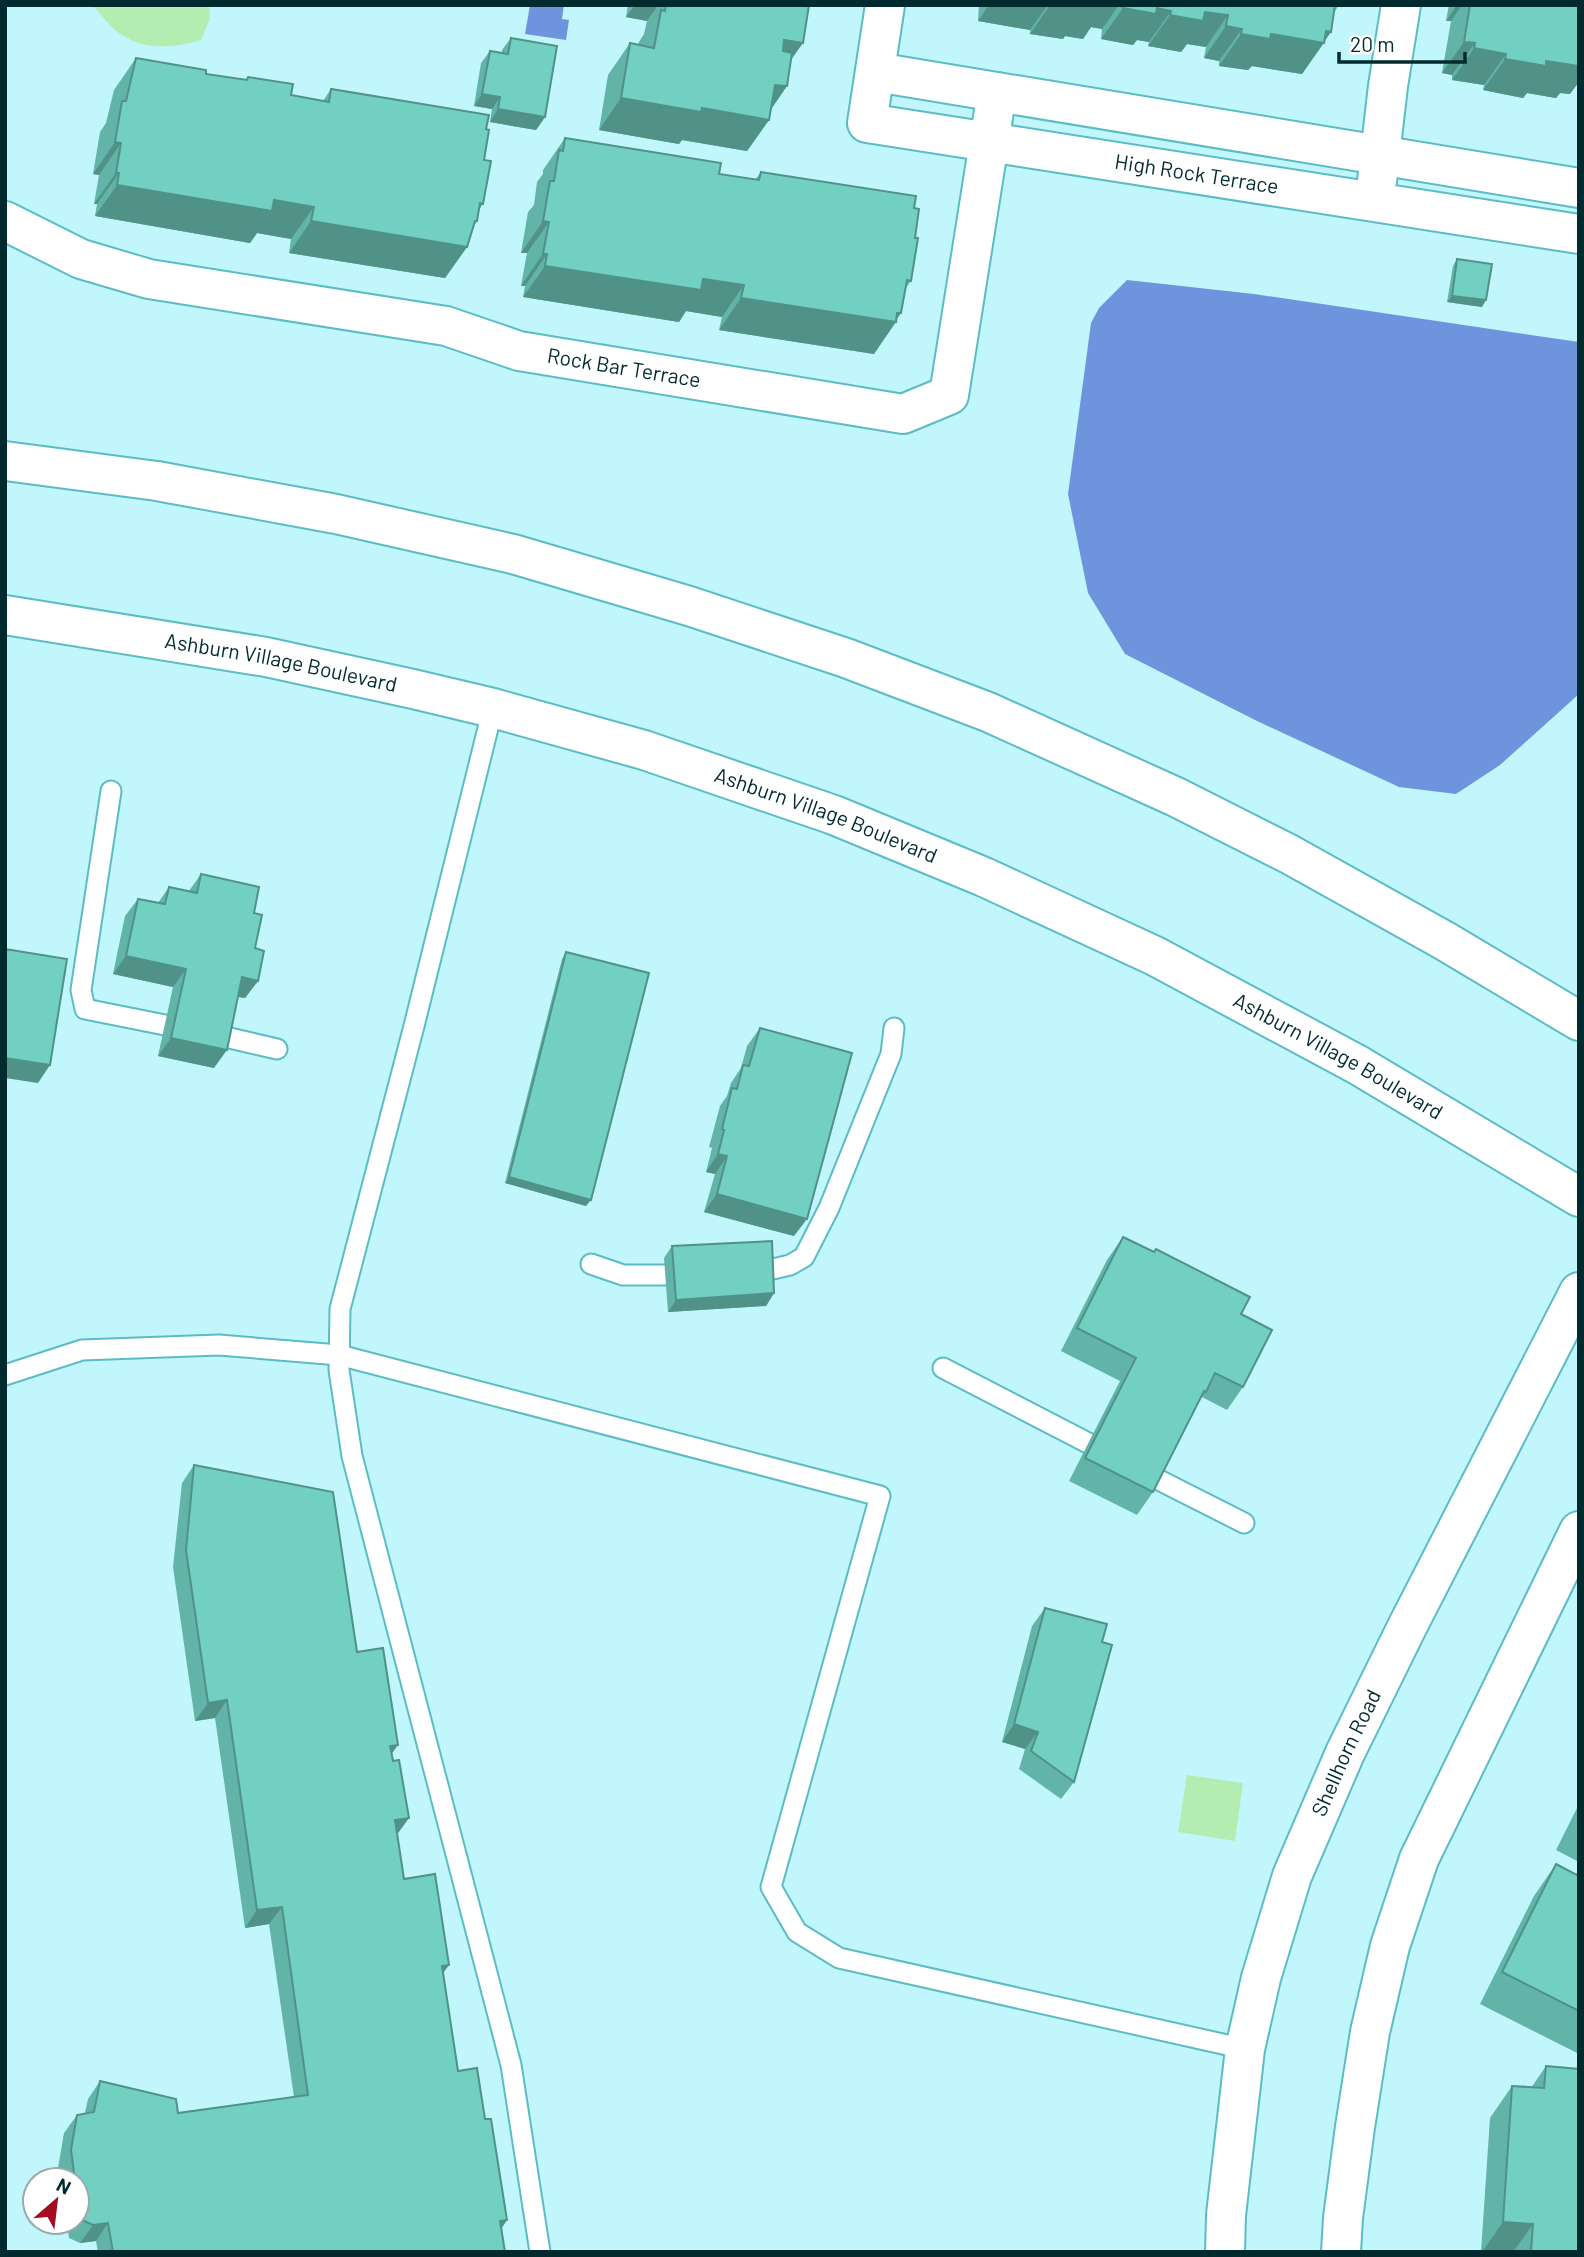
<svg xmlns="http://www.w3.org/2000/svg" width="1584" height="2257" font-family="Barlow,sans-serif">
  <rect width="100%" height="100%" fill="#c1f7fc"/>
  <!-- green -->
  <g fill="#b3edb1">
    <path d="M92,5h117l1,14 -9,21c-29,9 -61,11 -86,-10 -8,-7 -15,-17 -23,-25z"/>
    <path d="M1187,1775l56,8 -8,58 -57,-9z"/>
  </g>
  <!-- water -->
  <g fill="#6f94de">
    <path d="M530,5h34l-2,14 7,1 -3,20 -41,-6z"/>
    <path d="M1127,280l127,14 325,48v352l-79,71 -44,29 -57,-7 -144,-67 -130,-66 -37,-61 -20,-99 23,-171 8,-15z"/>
  </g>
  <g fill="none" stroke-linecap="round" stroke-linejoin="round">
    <defs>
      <g id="service">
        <path d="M493,708l-79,318 -74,283 -1,61 13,86 159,609 29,187"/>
        <path d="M111,791l-30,199 4,19 80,16"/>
        <path d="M221,1036l56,13"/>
        <path d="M591,1264l32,11h41"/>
        <path d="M764,1271l26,-6 14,-8 25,-49 62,-154 3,-26"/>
        <path d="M943,1368l145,75"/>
        <path d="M5,1375l77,-25 137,-5 120,10 541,141 -109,391 26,45 42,26 406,91"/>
        <path d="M1155,1478l89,45"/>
      </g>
      <g id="minor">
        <path id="s1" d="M885,5l-18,118 712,111"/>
        <path d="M876,72l703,116"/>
        <path d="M1377,181l11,-95 13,-81"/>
        <path id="s2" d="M5,221l76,38 68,20 297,47 73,25 384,63 46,-19 48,-303"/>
      </g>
      <g id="secondary">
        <path d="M5,461l152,20 179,33 177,40 176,52 157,52 142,54 188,85 113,57 156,87 134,80"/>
        <path id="s3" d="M5,615l261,42 147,32 80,19 151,42 190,65 150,62 171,79 203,109 221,132"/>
        <path id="s4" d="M1225,2252l1,-37 19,-166 16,-71 31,-102 53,-123 62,-126 172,-335"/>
        <path d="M1341,2252l2,-34 12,-91 15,-95 20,-86 29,-87 160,-328"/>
      </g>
    </defs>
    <!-- service casing -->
    <use href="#service" stroke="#5bbcc5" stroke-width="23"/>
    <!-- minor casing -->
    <use href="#minor" stroke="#5bbcc5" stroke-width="42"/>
    <!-- secondary casing -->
    <use href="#secondary" stroke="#5bbcc5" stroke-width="42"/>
    <!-- service -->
    <use href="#service" stroke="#fff" stroke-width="19"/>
    <!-- minor -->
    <use href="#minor" stroke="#fff" stroke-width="38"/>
    <!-- secondary -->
    <use href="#secondary" stroke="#fff" stroke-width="38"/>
  </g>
  <!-- wall -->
  <g fill="#62b3a8">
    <path d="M628,5h181l-18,54 -4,27 -16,23 -2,11 -22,31 -65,-11 -3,4 -80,-14 9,-55 22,-32 8,2 1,-3 5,-8 3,-13 -21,-4z"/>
    <path d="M979,5h360l-6,9 -9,29 -22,31 -50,-8 -4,4 -29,-4v-5l-15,-3 2,-11 -19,-3 -6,8 -33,-6 1,-4 -12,-2 -4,5 -32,-6 1,-10 -11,-2 -8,12 -18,-3 -2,3 -33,-5v-4l-52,-9z"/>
    <path d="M1449,5h130l-9,89 -10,-1 -4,5 -29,-5 -4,5 -40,-8 1,-5 -32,-5v-5l-10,-2 9,-52h-5z"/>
    <path d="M511,38l34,79 -9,13 -46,-8 2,-13 -18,-3 7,-43 9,-12 12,2v-3z"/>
    <path d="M136,58l70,16 39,6 3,-3 43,18 32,6 8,-12 155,40 -3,75 -4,6 -2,11 -5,7 -5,19 -22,31 -156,-25 2,-14 -34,-6 -7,10 -155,-27 2,-12h-3l5,-29 -6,-1 7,-42 6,-9 8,-33z"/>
    <path d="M565,138l154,36 36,6 6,-8 153,36 1,30 -4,43 -6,8 -9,30 -22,35 -155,-24 3,-13 -36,-6 -7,11 -156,-25 2,-11h-4l6,-33h-6l7,-41 6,-7 3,-23 6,-8v-4z"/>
    <path d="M1457,259l25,48 -35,-5 6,-36z"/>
    <path d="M201,874l53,39 4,68 -13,17 -7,-1 -24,71 -56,-12 15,-69 -60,-13 12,-58 13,-17 20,4 11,-16 20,4z"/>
    <path d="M566,952l20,254 -81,-23 57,-224z"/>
    <path d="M760,1028l34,208 -90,-24 11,-38 -9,-2 6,-24 -3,-1 11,-41 7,-10 4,-13 10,-15 6,-22z"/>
    <path d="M1123,1237l118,77 2,73 -16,23 -25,-13 -5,7 -44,88 -16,23 -68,-34 51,-100 -59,-30 46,-91z"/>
    <path d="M672,1246l102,47 -8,13 -98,6 -4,-54z"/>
    <path d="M194,1465l163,187 35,102 5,81 7,44 39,94 15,98 27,48 22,101 -5,8 3,24h-407l-2,-11 -16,2 -11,-5 -2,-16h10v-42h-17l-2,-12 6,-35 13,-18 8,-2 3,-14 12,-18 78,32 116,-16 -25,-173 -24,4 -30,-210 -20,3 -22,-154 9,-84z"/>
    <path d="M1045,1608l57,34 -28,140 -13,17 -42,-30 6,-20 -23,-7 30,-116z"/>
    <path d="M1579,1804v58l-23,-12z"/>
    <path d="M1556,1864l20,10 3,-5v185l-99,-50 54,-108z"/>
    <path d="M1546,2066l33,186h-98l9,-134 22,-32 19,2z"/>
  </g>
  <!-- shaded-wall -->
  <g fill="#509288">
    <path d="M635,5h23l-11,16 -21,-4z"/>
    <path d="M989,5h59l-18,25 -52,-9z"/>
    <path d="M1050,5h69l-17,24 -11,-2 -8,12 -18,-3 -2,3 -33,-5z"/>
    <path d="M1457,5h5l-11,16h-5z"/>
    <path d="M1123,8h34l14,3 -22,31 -12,-2 -4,5 -32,-6z"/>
    <path d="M1205,12l23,3 -22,32 -19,-3 -6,8 -33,-6 22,-31z"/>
    <path d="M1226,26l16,3 -23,32 -15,-3z"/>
    <path d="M1326,31l5,1 -29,42 -50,-8 -4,4 -29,-4 22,-32z"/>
    <path d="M784,40l19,3 -22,31z"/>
    <path d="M1464,42l11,1 -23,32 -10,-2z"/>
    <path d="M1474,48l32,6 -22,31 -32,-5z"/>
    <path d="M1505,59l74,3v20l-9,12 -10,-1 -4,5 -29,-5 -4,5 -40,-8z"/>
    <path d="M775,85l12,1 -22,32z"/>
    <path d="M482,94l18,3 -8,12 -18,-3z"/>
    <path d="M621,98l81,10 67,12 -22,31 -65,-11 -3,4 -80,-14z"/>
    <path d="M498,109l47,8 -9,13 -46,-8z"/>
    <path d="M115,142l6,1 -22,32 -6,-1z"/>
    <path d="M116,173h3l-22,31h-3z"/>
    <path d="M117,185l157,15 40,7 -23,32 -34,-6 -7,10 -155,-27z"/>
    <path d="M311,221h166l-17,25 7,1 -22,31 -156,-25z"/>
    <path d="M543,221l6,1 -22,31h-6z"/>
    <path d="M543,254h4l-22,32h-4z"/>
    <path d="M545,266l158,13 41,6 -22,32 -36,-6 -7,11 -156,-25z"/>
    <path d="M1452,296l34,4 -4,7 -35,-5z"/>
    <path d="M741,298l156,15h4l-6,9h1l-22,32 -155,-24z"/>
    <path d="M126,956l60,13 -13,18 -60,-13z"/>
    <path d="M242,977l16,4 -13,17 -15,-3z"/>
    <path d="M171,1038l56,12 -13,18 -56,-12z"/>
    <path d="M5,1058l45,7 -12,18 -33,-5z"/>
    <path d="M718,1154l9,2 -12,18 -9,-2z"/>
    <path d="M509,1177l82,23 -5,6 -81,-23z"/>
    <path d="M717,1194l90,25 -13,17 -90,-24z"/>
    <path d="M774,1293l-8,13 -98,6 8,-12z"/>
    <path d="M227,1700l-12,18 -20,3 13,-18z"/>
    <path d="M1014,1724l24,8 -13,17 -23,-7z"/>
    <path d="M398,1745l-13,18 5,-17z"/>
    <path d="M409,1818l-13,18 -1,-16z"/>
    <path d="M282,1907l-13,17 -24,4 12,-18z"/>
    <path d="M449,1965l-13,18 6,-17z"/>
    <path d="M507,2220l-13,18 6,-17z"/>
    <path d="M1503,2222l30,2 -20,28h-31z"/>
    <path d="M108,2223l-12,18 -16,2 13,-18z"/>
  </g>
  <!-- building -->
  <g fill="#72d0c3" stroke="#509288" stroke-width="2">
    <path d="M666,5h143l-6,38 -19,-3 -1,11 9,2 -5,33 -12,-1 -6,35 -67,-12 -1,4 -80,-14 9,-55 24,5 7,-38 4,1z"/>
    <path d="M1070,5h15v3z"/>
    <path d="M1123,5h212l-4,27 -5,-1 -2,12 -53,-9 -1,5 -29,-5 1,-5 -16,-3 2,-11 -23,-3 -2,9 -33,-6 1,-4 -14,-3 -1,6 -33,-6z"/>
    <path d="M1470,5h109l-1,61 -32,-5v5l-41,-7 1,-5 -32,-6 1,-5 -11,-1z"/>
    <path d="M511,38l46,8 -12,71 -47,-8 2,-12 -18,-3 8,-43 18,3z"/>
    <path d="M136,58l70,12v4l41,6 1,-3 45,7 -2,11 38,7 2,-13 158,26 -3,14 3,1 -5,30 7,1 -8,43 -3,-1 -3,18h-2l-8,26 -156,-26 3,-14 -40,-7 -2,11 -155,-26 2,-12h-3l5,-30 -6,-1 7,-41h4z"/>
    <path d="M565,138l156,25 -2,11 40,6 2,-8 155,24 -2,12 5,1 -4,29h3l-7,43 -4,-1 -6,33h-4l-1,9 -155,-24 3,-13 -41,-6 -2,11 -156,-24 2,-12h-4l6,-32 -6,-1 7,-40h4l5,-31 4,1z"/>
    <path d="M1457,259l35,5 -6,36 -34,-4z"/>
    <path d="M201,874l58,13 -5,26 8,2 -7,33 9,3 -6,30 -16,-4 -15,73 -56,-12 15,-69 -60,-13 12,-57 27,5 4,-17 28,6z"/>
    <path d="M5,949l62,10 -17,106 -45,-7z"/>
    <path d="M566,952l83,21 -58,227 -82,-23z"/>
    <path d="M760,1028l92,25 -45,166 -90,-25 10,-38 -9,-2 6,-24 -2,-1 10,-41 5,1 6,-24 6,1z"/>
    <path d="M1123,1237l31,15 2,-3 94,48 -9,17 31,16 -29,57 -28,-14 -9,19 -2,-1 -51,101 -68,-34 51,-100 -59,-30z"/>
    <path d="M772,1241l2,52 -98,7 -4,-54z"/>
    <path d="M194,1465l139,27 24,160 26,-4 15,97 -8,1 3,15 6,-1 10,58 -14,2 9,59 31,-5 14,91 -7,1 16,105 19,-3 8,51h6l16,101 -7,1 5,31h-392l-5,-29 -15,2 -11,-5 -5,-30v-10h-2l-4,-30 6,-35 17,-3 6,-31 76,18 2,14 130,-18 -26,-188 -25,3 -30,-210 -19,3 -22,-153z"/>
    <path d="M1045,1608l62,16 -5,18 10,3 -38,137 -43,-31 7,-19 -24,-8z"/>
    <path d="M1556,1864l23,12v135l-77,-39z"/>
    <path d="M1546,2066l33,3v183h-48l2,-28 -30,-2 9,-136 32,2z"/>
  </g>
  <g text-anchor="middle" stroke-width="5" stroke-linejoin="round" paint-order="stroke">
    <!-- street labels -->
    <g font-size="21" fill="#002a2e" stroke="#fff">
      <text dy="7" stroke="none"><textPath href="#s1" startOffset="453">High Rock Terrace</textPath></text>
      <text dy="7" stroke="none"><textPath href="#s2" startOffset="640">Rock Bar Terrace</textPath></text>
      <text dy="7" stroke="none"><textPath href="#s3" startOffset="280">Ashburn Village Boulevard</textPath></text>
      <text dy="7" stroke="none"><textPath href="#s3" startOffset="847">Ashburn Village Boulevard</textPath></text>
      <text dy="7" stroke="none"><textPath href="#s3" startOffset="1414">Ashburn Village Boulevard</textPath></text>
      <text dy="7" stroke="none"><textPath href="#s4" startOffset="518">Shellhorn Road</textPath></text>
    </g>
  </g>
  <!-- border -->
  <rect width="1584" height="2257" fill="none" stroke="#002a2e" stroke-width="14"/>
  <!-- north arrow -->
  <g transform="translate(56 2201) rotate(28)"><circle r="33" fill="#ffffff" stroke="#99aaab" stroke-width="2"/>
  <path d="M0-5L12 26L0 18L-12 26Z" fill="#a50c20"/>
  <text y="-10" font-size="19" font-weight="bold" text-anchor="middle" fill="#002a2e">N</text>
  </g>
  <!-- scale -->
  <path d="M1339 52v10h126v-10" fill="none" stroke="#002a2e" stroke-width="3.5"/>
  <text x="1350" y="52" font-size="21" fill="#002a2e" stroke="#ffffff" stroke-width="5" paint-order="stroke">20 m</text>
</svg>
